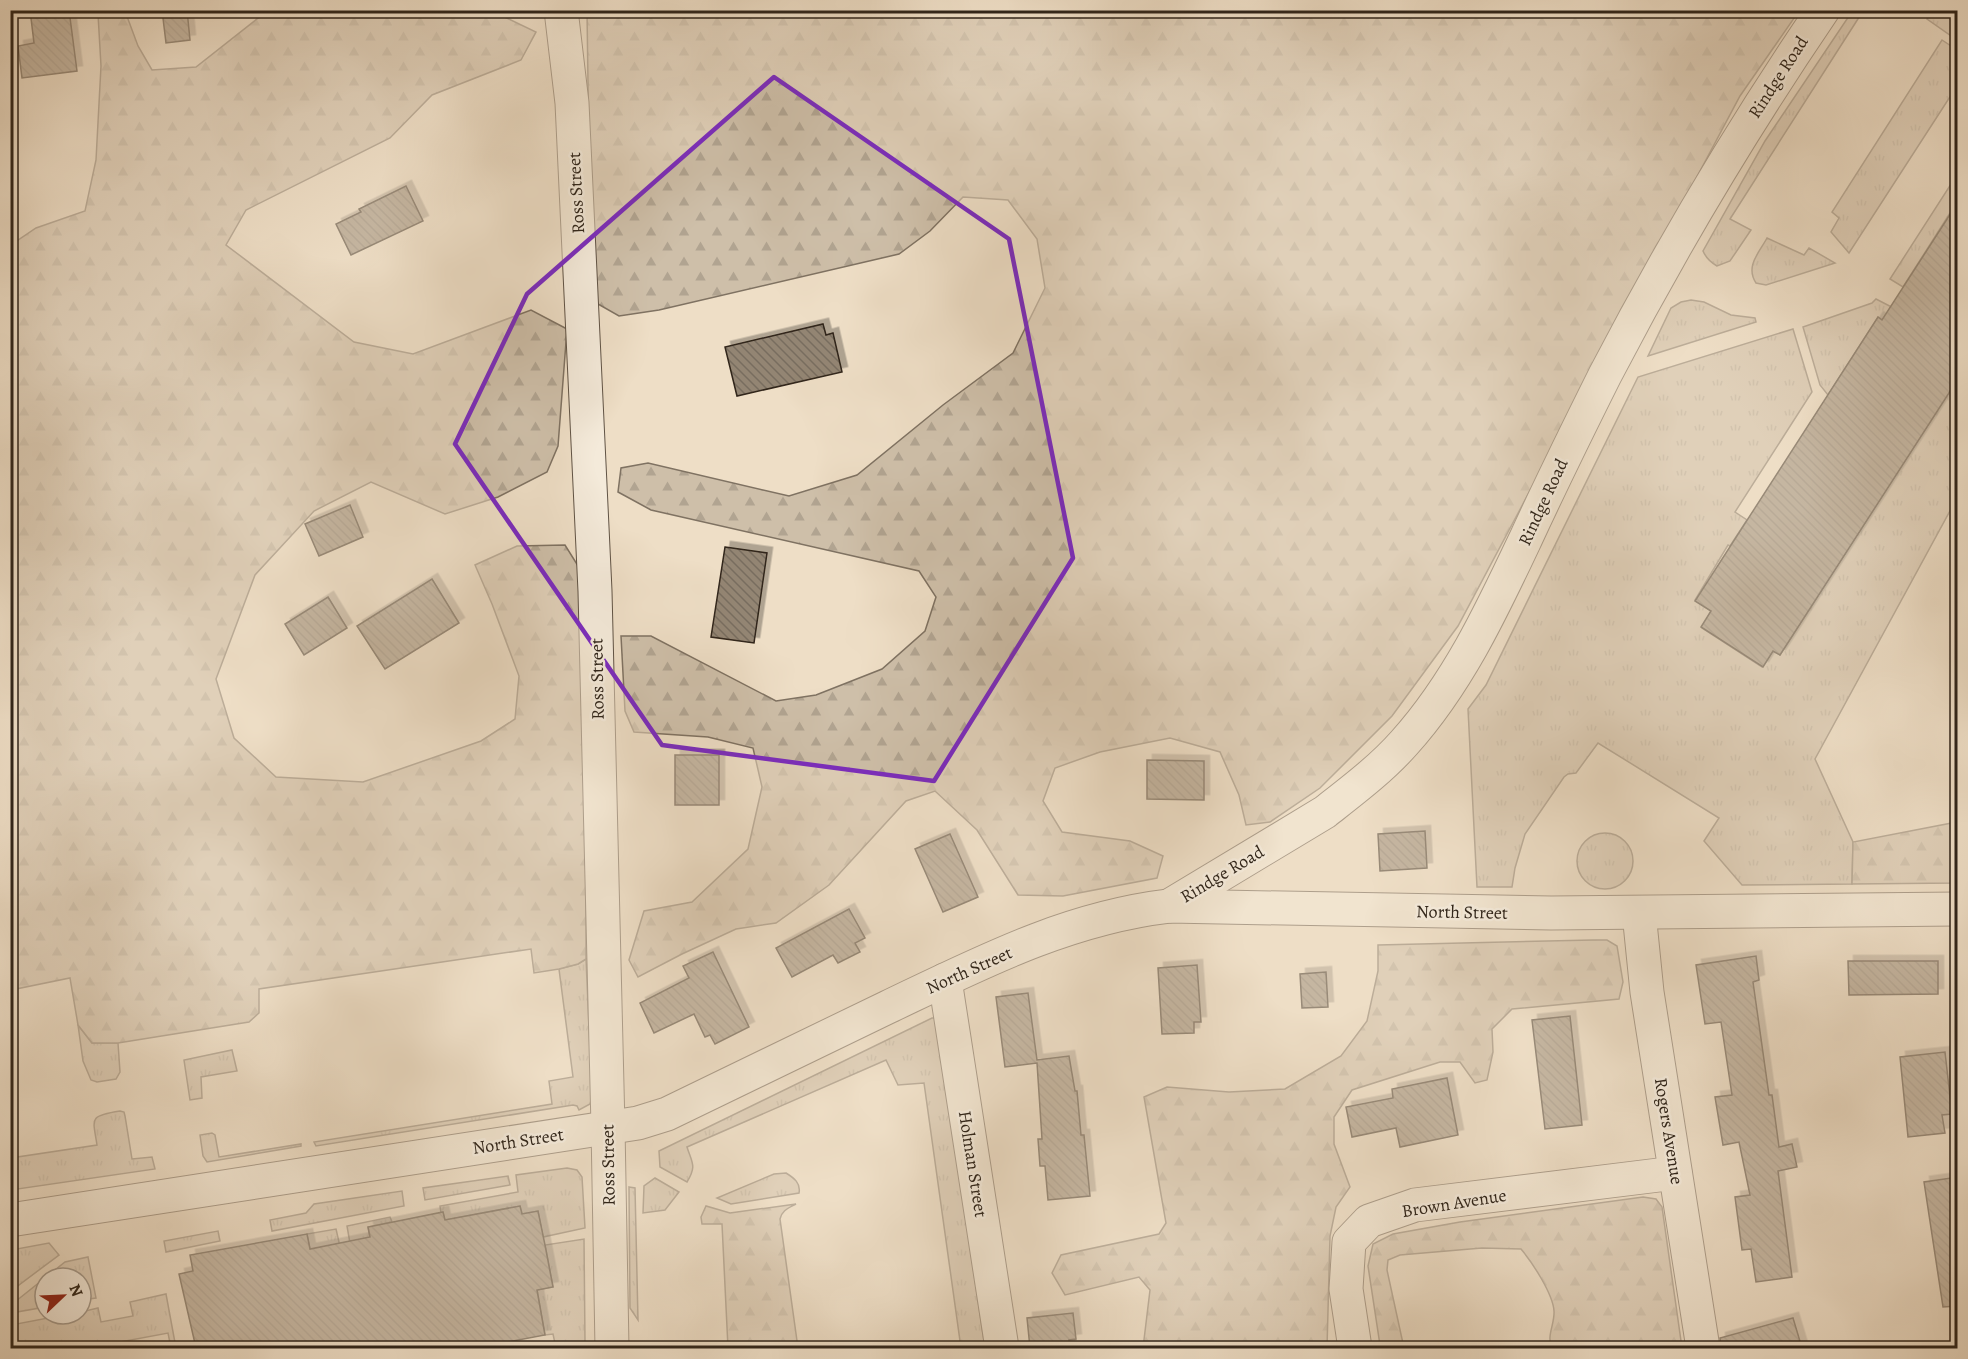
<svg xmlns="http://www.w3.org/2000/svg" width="1968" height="1359" font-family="Alegreya,serif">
  <defs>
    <pattern id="grass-tufts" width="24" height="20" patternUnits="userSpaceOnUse" patternTransform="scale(1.5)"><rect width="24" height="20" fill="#cebfa9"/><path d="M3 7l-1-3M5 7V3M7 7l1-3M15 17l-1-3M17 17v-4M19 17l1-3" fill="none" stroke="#b1a491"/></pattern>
    <pattern id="forest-firs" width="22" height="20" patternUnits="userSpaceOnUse" patternTransform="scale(1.5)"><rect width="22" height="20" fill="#cebfa9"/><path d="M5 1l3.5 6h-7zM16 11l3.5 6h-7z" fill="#b1a491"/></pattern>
    <pattern id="building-back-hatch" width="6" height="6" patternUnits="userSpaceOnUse" patternTransform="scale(1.5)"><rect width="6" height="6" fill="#938573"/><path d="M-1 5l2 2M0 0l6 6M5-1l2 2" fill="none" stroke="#786d5e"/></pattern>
    <filter id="shadow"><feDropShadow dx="5.5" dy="-5.5" stdDeviation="0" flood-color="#0004"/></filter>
  </defs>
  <rect width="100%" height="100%" fill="#eedec6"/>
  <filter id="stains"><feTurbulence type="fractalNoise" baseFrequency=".00333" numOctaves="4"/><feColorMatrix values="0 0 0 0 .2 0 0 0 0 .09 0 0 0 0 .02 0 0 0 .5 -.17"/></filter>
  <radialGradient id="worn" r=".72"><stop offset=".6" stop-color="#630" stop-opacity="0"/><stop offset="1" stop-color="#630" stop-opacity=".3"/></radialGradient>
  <!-- grass -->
  <g fill="url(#grass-tufts)" stroke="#7f7262" stroke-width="1.5">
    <path d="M1853,10l10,1 -133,208 21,11 -21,31 -13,5c-7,-4 -11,-8 -14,-15l62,-110z"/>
    <path d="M1932,11h14l11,8v21l-30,-21z"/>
    <path d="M1942,40l15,10v36l-108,167 -18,-21 8,-14 -7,-6z"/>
    <path d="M1951,184l6,4v14l-54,85 -13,-8z"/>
    <path d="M1767,238l37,17 5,-7 26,15 -69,22 -10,-2c-11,-17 3,-30 11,-45z"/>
    <path d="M1876,299l37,19 -10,16 -25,-17 -50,78 -8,-10 -17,-58 69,-24z"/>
    <path d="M1691,300l13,2 27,13 24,3 1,4 -108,34 23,-48 10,-6z"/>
    <path d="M1793,329l19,63 -77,120 12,8 -17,26 -2,-1 -33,55 16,11 -9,17 60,39 11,-16 7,4 177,-276v119l-142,261 38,83 -1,42 -110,1 -38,-44 15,-23 -121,-75 -22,30 -8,1 -4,3 -39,57 -10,34 -3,19h-35l-9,-178 18,-24 152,-308z"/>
    <circle cx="1605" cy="861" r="28"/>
    <path d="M586,959l6,138 -2,7 -11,6 -2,-4 -4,-1 -257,41 -2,-4 238,-38 -3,-23 24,-4 -14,-108 19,-5z"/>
    <path d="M932,1018h3l2,4 48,326h-24l-37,-265 -26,2 -12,-25 -199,87c5,16 10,19 0,35l-27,-15 -1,-16z"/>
    <path d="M78,1025l14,18h26l2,29 -4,7 -19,3 -6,-2 -8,-19z"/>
    <path d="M232,1050l5,21 -36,6 1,21 -12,2 -6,-40z"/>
    <path d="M120,1111l4,1 1,4 7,43 20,-2 3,12 -144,21v-32l86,-13c-4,-27 -9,-29 23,-34z"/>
    <path d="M212,1133l3,2 4,22 82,-13v2l-94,16 -4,-6 -3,-21z"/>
    <path d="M567,1168l10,2 5,7 3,51 -42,9 -5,-26 -16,3 -2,-8 -75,14 -2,-7h-2l-1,-7 78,-14 -2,-17z"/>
    <path d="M786,1173c8,5 15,10 13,20l-68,11 -14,-6 57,-24z"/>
    <path d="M508,1176l2,9 -85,15 -2,-12z"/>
    <path d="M655,1178l24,14 -14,18 -22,3 1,-27z"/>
    <path d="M629,1187l6,1 3,132 -8,-12z"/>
    <path d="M402,1191l2,15 -132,25 -2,-11 36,-7 8,-9z"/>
    <path d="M390,1217l2,5 -24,5 12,66 -29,-44 -4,-23z"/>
    <path d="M336,1229l5,22 -31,-2 -3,-15z"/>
    <path d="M218,1231l2,10 -54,11 -2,-11z"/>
    <path d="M584,1239l1,102c-4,11 -19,7 -29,7l-3,-14 -8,1 -8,-45 16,-3 -8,-42z"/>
    <path d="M49,1243l10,12 -48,36v-41z"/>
    <path d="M88,1257l8,41 -15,2v-22h-36v29l-34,6v-8l54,-43z"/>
    <path d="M166,1294l10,54h-5l-3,-15 -80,15h-77v-23l58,-11h12v-2l17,-4 3,14 32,-6 -3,-14z"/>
  </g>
  <!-- forest -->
  <g fill="url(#forest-firs)" stroke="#7f7262" stroke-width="1.5">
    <path d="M104,11h21l13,35 14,24 44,-3 71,-56h225l44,21 -15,28 -89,35 -42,43 -144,72 -20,35 128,97 59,12 118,-44 36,19 -9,117 -11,26 -49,25 -53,17 -74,-32 -57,29 -59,64 -39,104 18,59 42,39 87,5 118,-41 34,-22 4,-43 -27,-72 -17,-39 42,-19 48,-1 15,24 6,310v80l-8,5 -19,5 -25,4 -3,-24 -272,40v24l-10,9 -131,21h-26l-14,-18 -8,-47 -59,12v-745l25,-17 49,-17 11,-51 5,-94 -3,-52z"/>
    <path d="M587,11h1212l-59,85 -282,530 -66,90 -72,72 -50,34 -24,3 -7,-30 -19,-43 -50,-14 -70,14 -45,16 -12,33 19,31 68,9 33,15 -6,22 -94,18 -45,-1 -41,-65 -42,-39 -29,10 -77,84 -53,38 -40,6 -54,25 -44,23 -9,-17 15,-49 48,-9 56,-53 14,-62 -9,-39 -45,-11 -74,-5 -9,-21 -4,-75h30l125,65 40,-6 66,-26 43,-38 11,-34 -17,-26 -268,-61 -33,-18 3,-24 27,-5 141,33 68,-21 86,-70 70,-52 32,-65 -8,-49 -29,-39 -45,-3 -33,34 -31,23 -240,56 -40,6 -28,-16z"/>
    <path d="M1957,822v61l-105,1 1,-42z"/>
    <path d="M1593,940h14l10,6 6,36 -4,17 -107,10 -20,20 1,23 -6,28 -12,3 -15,-21h-20l-88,28 -18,27v27l16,43 -14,20 -6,29 -3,112h-184l7,-58 -11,-13 -74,18 -13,-22 9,-18 98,-21 7,-11 -22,-126 23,-10 62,5 56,-3 56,-33 26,-35 11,-50v-26z"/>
    <path d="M1643,1197l13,2 6,8 20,141h-130c-6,-12 3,-24 2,-37 -1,-17 -22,-49 -33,-62l-39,-1 -82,7 -12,5 -1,10 17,78h-22l-2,-3 -12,-79 5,-22 20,-10 67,-12z"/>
    <path d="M796,1204c-7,4 -14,6 -16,15l18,129h-70l-6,-124h-20l-1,-7 5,-11 24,7z"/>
  </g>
  <!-- building -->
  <g fill="url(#building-back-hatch)" stroke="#30251a" stroke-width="1.5" filter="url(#shadow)">
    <path d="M30,10h39l8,61 -55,7 -4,-32 16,-3z"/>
    <path d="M162,10h25l3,30 -24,3z"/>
    <path d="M406,186l17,35 -72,34 -15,-31 25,-12 -2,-3z"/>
    <path d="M1958,202v177l-178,276 -7,-4 -10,16 -62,-40 10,-16 -16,-10 183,-284 4,3z"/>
    <path d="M823,324l3,11 7,-2 9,39 -105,24 -12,-49z"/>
    <path d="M350,505l13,32 -44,19 -14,-32z"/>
    <path d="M725,547l42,6 -13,90 -43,-6z"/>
    <path d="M432,579l27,44 -74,46 -28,-43z"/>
    <path d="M328,597l19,31 -43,27 -19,-31z"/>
    <rect x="675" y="755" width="44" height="50"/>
    <path d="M1147,760l57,1v39l-57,-1z"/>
    <path d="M1425,831l2,37 -47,3 -2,-37z"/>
    <path d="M950,834l28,63 -35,15 -28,-63z"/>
    <path d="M849,909l16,29 -10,5 5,9 -22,11 -5,-8 -41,22 -16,-29z"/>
    <path d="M713,952l36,75 -34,17 -5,-9 -5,2 -11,-23 -40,19 -14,-30 49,-25 -6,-12z"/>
    <path d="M1756,956l3,24 -6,2 16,113h3l7,52 13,-3 5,23 -19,4 14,106 -36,5 -5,-33 -9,1 -7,-53 15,-2 -11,-53 -16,3 -8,-48 17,-2 -11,-73 -16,2 -9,-59z"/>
    <path d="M1848,961h90v33l-89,1z"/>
    <path d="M1197,965l4,57h-7v11l-32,1 -4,-66z"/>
    <path d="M1326,972l2,35 -26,1 -2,-34z"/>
    <path d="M1028,993l9,67 32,-4 6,35h2l4,44h3l6,61 -42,4 -3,-34h-5l-2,-27h4l-5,-76 -32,4 -9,-70z"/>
    <path d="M1570,1016l12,109 -37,4 -13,-109z"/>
    <path d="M1945,1052l7,62 -10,1 3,18 -37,4 -8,-80z"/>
    <path d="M1447,1078l11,57 -58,12 -4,-19 -44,9 -6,-30 47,-9 -1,-9z"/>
    <path d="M1958,1177v129l-15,1 -19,-125z"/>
    <path d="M520,1206l2,8 16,-3 7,34 8,42 -16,3 8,45 -70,13h-279l-17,-74 14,-3 -3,-16 117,-21 3,15 60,-12 -2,-10 75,-15 2,8z"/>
    <path d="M1073,1313l3,26 -7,1 1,8h-40l-3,-30z"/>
    <path d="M1793,1318l9,30h-81l-1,-10z"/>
  </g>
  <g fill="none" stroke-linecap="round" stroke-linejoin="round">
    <defs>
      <g id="minor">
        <path d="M561,10l11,93 23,488 13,536 4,221"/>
        <path d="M1169,906l156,-94c28,-22 56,-43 79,-69 54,-60 88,-133 122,-205 25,-54 52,-109 79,-163 66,-127 137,-246 218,-365"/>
        <path d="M1639,913l8,79 56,356"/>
        <path d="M945,980l57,368"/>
        <path d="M10,1220l628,-97 29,-9c73,-35 147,-71 221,-107 92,-44 179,-89 281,-101l382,7 407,-4"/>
        <path d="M1355,1348l-9,-59 3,-47 20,-21 46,-16 260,-32"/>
      </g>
    </defs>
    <!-- minor casing -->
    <use href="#minor" stroke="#605345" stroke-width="35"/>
    <!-- minor -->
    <use href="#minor" stroke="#f4eada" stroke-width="33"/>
  </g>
  <!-- marked area -->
  <path d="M0 0H1968V1359H0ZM774,77l235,162 64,319 -139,223 -272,-36 -207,-301 72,-150z" fill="#eedec6" fill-opacity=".55" fill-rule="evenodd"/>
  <path fill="none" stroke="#7b2cbf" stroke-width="4.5" stroke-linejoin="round" d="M774,77l235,162 64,319 -139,223 -272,-36 -207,-301 72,-150z"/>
  <g text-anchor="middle" stroke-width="5" stroke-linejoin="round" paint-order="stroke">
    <!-- street labels -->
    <g font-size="18" fill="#30251a" stroke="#f4eada">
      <text transform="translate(1778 77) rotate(-57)" y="6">Rindge Road</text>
      <text transform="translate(576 193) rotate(-93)" y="6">Ross Street</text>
      <text transform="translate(1543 502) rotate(-65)" y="6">Rindge Road</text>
      <text transform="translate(597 679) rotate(-91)" y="6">Ross Street</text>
      <text transform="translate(1222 874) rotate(-31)" y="6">Rindge Road</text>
      <text transform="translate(1462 912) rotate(1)" y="6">North Street</text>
      <text transform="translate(969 970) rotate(-24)" y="6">North Street</text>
      <text transform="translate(1669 1131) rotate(81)" y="6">Rogers Avenue</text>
      <text transform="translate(518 1141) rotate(-9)" y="6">North Street</text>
      <text transform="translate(973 1164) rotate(81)" y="6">Holman Street</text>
      <text transform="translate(608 1165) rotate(-91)" y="6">Ross Street</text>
      <text transform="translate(1454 1203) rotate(-9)" y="6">Brown Avenue</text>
    </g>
  </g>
  <!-- margin -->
  <rect width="1968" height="1359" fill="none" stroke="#eedec6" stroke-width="36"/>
  <rect x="12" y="12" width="1944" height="1335" fill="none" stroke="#30251a" stroke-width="3"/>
  <rect x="18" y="18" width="1932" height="1323" fill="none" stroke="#30251a" stroke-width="1.5"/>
  <!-- north arrow -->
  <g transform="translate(63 1296) rotate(67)"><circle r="28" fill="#f4eada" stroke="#a69b8d" stroke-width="1.5"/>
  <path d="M0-4.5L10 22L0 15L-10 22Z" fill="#8f2418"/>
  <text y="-9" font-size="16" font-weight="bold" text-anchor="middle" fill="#30251a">N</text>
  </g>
  <rect width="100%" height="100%" filter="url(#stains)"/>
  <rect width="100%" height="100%" fill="url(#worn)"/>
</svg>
